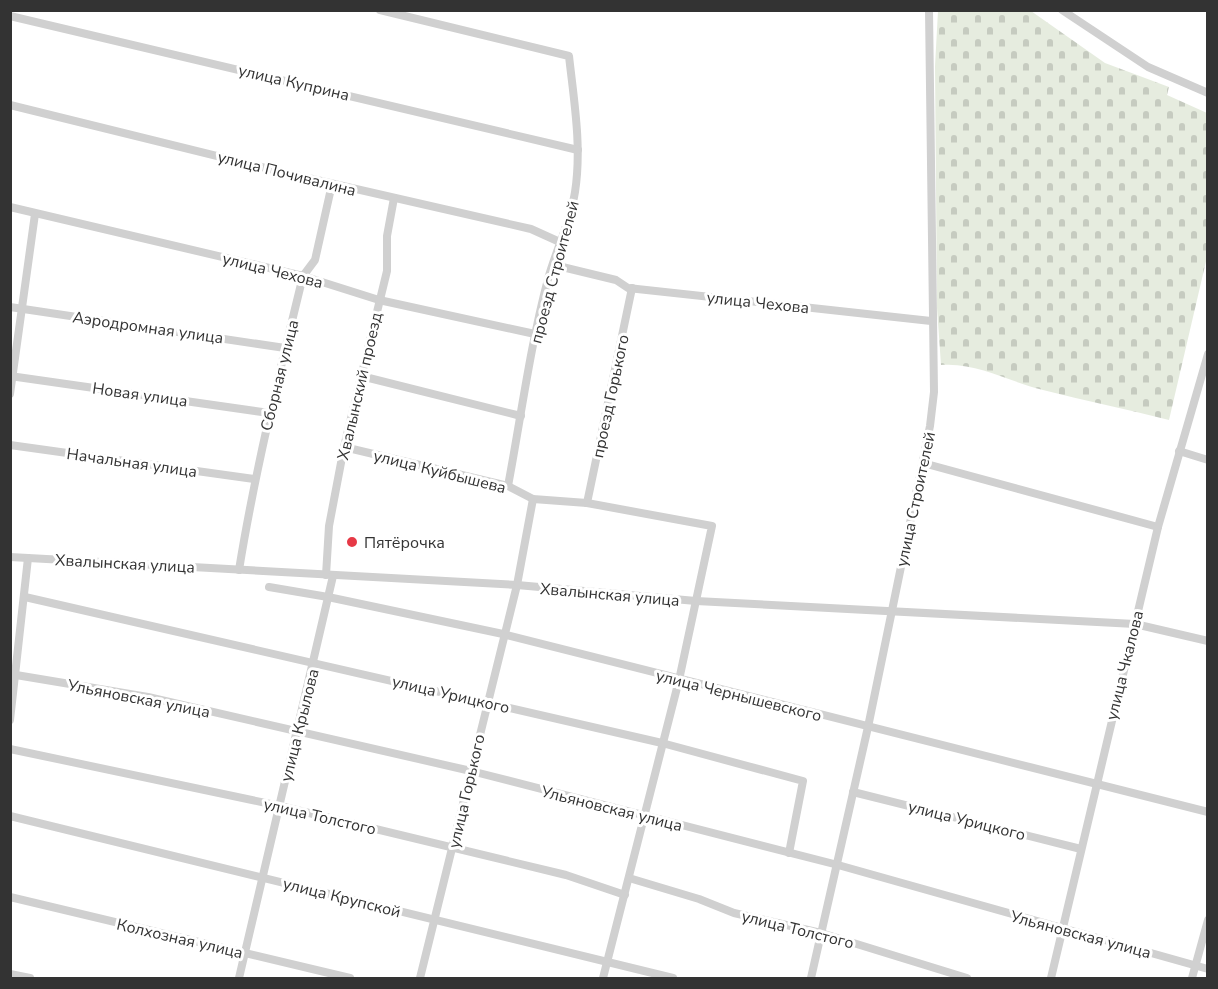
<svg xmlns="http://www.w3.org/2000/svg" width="1218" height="989" font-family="'Nunito Sans',sans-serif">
  <defs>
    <pattern id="cemetery-stones" width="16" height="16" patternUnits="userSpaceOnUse" patternTransform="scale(1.5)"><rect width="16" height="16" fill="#e6ecdf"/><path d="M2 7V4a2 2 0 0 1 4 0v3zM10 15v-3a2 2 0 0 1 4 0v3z" fill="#c6cbc0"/></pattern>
  </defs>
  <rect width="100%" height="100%" fill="#fff"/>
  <!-- cemetery -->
  <path fill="url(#cemetery-stones)" d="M938,11h93l74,52 64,24 -2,8 40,18v144l-38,163c-42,-11 -84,-19 -126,-30 -34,-8 -66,-28 -102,-25l-4,-57 -2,-242z"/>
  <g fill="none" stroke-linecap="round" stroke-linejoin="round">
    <!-- minor -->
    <g stroke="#d0d0d0" stroke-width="8">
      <path d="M380,10l189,46c5,45 13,91 6,136 -5,31 -19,58 -27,87 -18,68 -27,138 -40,207"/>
      <path d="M1062,10l86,57 60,26"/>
      <path d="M10,16l568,134"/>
      <path d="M10,105l276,68 245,56 31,14"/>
      <path d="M10,207l293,69 76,24 156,34"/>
      <path d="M554,265l62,15 12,8 303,33"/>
      <path d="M10,307l275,41"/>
      <path d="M10,376l259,37"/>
      <path d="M361,376l160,40"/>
      <path d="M10,394l25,-180"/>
      <path d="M10,445l244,34"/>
      <path d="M344,447l164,39 25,13 54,4 125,23 -33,154 -76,298"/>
      <path d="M1179,451l29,9"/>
      <path d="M923,463l235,64"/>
      <path d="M587,503l45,-215"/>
      <path d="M10,557l507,28 179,16 439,23 73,17"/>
      <path d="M239,570c16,-99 40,-196 64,-294l12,-16 17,-76"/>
      <path d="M326,575l3,-49 15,-79 43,-176v-35l7,-38"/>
      <path d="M269,587l59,10 175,37 705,178"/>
      <path d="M25,597l637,146 141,38 -14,72"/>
      <path d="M10,674l138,23 323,74 367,94 370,104"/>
      <path d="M10,720l18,-162"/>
      <path d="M10,749l270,57 286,69 59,20"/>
      <path d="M853,792l228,57"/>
      <path d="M10,816l663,162"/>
      <path d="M629,878l70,21 35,14 87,20 146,45"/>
      <path d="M10,897l340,81"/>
      <path d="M10,974l20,4"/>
      <path d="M239,978l94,-402"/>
      <path d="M420,978l97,-393 16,-86"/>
      <path d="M811,978l57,-251 62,-301 4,-34 -5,-382"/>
      <path d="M1051,978l107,-451 50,-173"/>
      <path d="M1192,978l16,-58"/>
    </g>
  </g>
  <!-- markers -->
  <circle fill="#e63946" stroke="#fff" stroke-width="2" cx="352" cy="542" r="6"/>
  <g text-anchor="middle" stroke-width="6" stroke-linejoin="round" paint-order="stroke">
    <!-- street labels -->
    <g font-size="16" fill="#333" stroke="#fff">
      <text transform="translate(294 82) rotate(13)" y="6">улица Куприна</text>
      <text transform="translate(287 173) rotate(14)" y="6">улица Почивалина</text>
      <text transform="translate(273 270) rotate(14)" y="6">улица Чехова</text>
      <text transform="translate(554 272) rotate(-75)" y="6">проезд Строителей</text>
      <text transform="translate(758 302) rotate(6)" y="6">улица Чехова</text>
      <text transform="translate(148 327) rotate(8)" y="6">Аэродромная улица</text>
      <text transform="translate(279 375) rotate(-76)" y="6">Сборная улица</text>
      <text transform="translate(359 386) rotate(-77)" y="6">Хвалынский проезд</text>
      <text transform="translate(140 394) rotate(8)" y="6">Новая улица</text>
      <text transform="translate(610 396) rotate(-78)" y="6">проезд Горького</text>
      <text transform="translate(132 462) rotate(8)" y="6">Начальная улица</text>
      <text transform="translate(440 471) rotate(14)" y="6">улица Куйбышева</text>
      <text transform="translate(915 499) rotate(-78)" y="6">улица Строителей</text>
      <text transform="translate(125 563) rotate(3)" y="6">Хвалынская улица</text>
      <text transform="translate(610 594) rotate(5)" y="6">Хвалынская улица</text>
      <text transform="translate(1124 665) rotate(-76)" y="6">улица Чкалова</text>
      <text transform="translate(451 694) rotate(13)" y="6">улица Урицкого</text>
      <text transform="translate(739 695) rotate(14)" y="6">улица Чернышевского</text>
      <text transform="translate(139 698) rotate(11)" y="6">Ульяновская улица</text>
      <text transform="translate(299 725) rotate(-76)" y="6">улица Крылова</text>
      <text transform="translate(466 791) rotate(-77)" y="6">улица Горького</text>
      <text transform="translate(612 808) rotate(14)" y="6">Ульяновская улица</text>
      <text transform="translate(320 816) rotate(13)" y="6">улица Толстого</text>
      <text transform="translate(967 820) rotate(14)" y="6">улица Урицкого</text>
      <text transform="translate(342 897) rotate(14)" y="6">улица Крупской</text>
      <text transform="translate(798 929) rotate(14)" y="6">улица Толстого</text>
      <text transform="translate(1081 934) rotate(15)" y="6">Ульяновская улица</text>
      <text transform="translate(180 938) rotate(13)" y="6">Колхозная улица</text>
    </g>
    <!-- poi labels -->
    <g font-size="16" fill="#333" stroke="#fff" text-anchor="start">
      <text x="364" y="548">Пятёрочка</text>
    </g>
  </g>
  <!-- border -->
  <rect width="1218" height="989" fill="none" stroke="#333333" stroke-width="24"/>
</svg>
